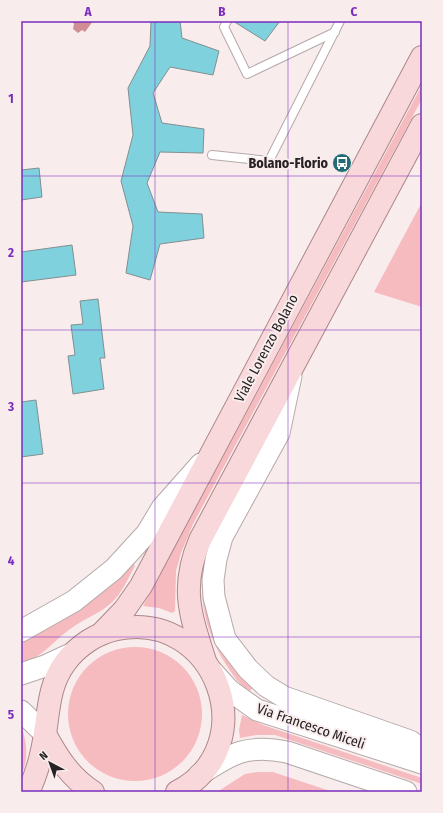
<svg xmlns="http://www.w3.org/2000/svg" width="443" height="813" font-family="'Fira Sans Condensed',sans-serif">
  <rect width="100%" height="100%" fill="#f9eced"/>
  <!-- green -->
  <g fill="#f6bbbf">
    <path d="M422,85v14l-229,425 -12,29 -5,18 -1,40 -3,2 -13,-5 -16,-2z"/>
    <path d="M422,202v105l-48,-15z"/>
    <path d="M132,562l3,4c-6,10 -11,23 -19,32 -11,13 -26,18 -40,27 -22,14 -29,29 -55,40v-26z"/>
    <path d="M204,563l48,124v2l-3,2c-10,-6 -16,-16 -22,-25 -21,-32 -29,-66 -23,-103z"/>
    <circle cx="135" cy="714" r="67"/>
    <path d="M242,715l21,10 159,53v6l-147,-49h-19l-16,3 -1,-8z"/>
    <path d="M21,726c6,15 8,34 0,49z"/>
    <path d="M258,772h15l60,20h-116l28,-18z"/>
  </g>
  <!-- water -->
  <path fill="#d08d93" d="M72,21h21l-8,11 -3,-2 -4,3 -5,-4 1,-5z"/>
  <!-- building -->
  <g fill="#7fd1dd" stroke="#838f90">
    <path d="M151,21h29l2,17 37,13 -6,24 -43,-8 -17,26 9,30 42,6 -1,24 -43,-1 -13,31 11,29 44,2 2,24 -44,6 -10,36 -24,-7 7,-47 -12,-45 12,-46 -5,-47 22,-42z"/>
    <path d="M233,21h47l-15,20z"/>
    <path d="M39,168l3,29 -21,3v-30z"/>
    <path d="M72,245l4,30 -55,7v-30z"/>
    <path d="M98,299l7,59h-5l4,31 -31,5 -5,-38 7,-1 -4,-30 12,-1 -3,-23z"/>
    <path d="M36,400l7,54 -22,3v-55z"/>
  </g>
  <g fill="none" stroke-linecap="round" stroke-linejoin="round">
    <defs>
      <g id="lane">
        <path d="M227,21l-3,6 23,47 88,-42"/>
        <path d="M212,155l57,6 71,-140"/>
      </g>
      <g id="secondary">
        <path d="M291,376l-12,57 -57,104 -6,22 -3,21 1,17 11,42 23,30 18,17 18,11 126,44 12,9"/>
        <path d="M21,631l53,-30 40,-32 33,-36 15,-25 39,-44"/>
        <path d="M211,670l18,20 28,20 165,53"/>
        <path d="M21,674l24,-8 28,-13"/>
        <path d="M21,711l24,23"/>
        <path d="M199,775c33,-22 48,-31 88,-23l119,40"/>
      </g>
      <g id="primary">
        <path d="M101,634l24,-25 16,-23 281,-529"/>
        <path d="M205,661c-15,-47 -25,-74 -5,-121l222,-415"/>
        <path d="M45,734c13,24 25,43 48,58"/>
        <path d="M28,792c9,-18 14,-38 17,-58 4,-26 4,-49 20,-71 12,-17 32,-30 52,-34 99,-20 149,117 60,163"/>
      </g>
    </defs>
    <!-- lane casing -->
    <use href="#lane" stroke="#b5a9aa" stroke-width="10"/>
    <!-- secondary casing -->
    <use href="#secondary" stroke="#b5a9aa" stroke-width="23"/>
    <!-- primary casing -->
    <use href="#primary" stroke="#ac878a" stroke-width="24"/>
    <!-- lane -->
    <use href="#lane" stroke="#fff" stroke-width="8"/>
    <!-- secondary -->
    <use href="#secondary" stroke="#fff" stroke-width="21"/>
    <!-- primary -->
    <use href="#primary" stroke="#f8d8da" stroke-width="22"/>
  </g>
  <!-- grid -->
  <path fill="none" stroke="#7b2cbf" stroke-width="1" stroke-opacity="0.55" d="M155,21v771M288,21v771M21,176h401M21,330h401M21,483h401M21,637h401"/>
  <!-- icons -->
  <defs>
    <symbol id="bus-disc" viewBox="-11 -11 22 22"><circle r="9.5" fill="#226c75" stroke="#f9eced"/><path d="M-5-6H5V4H4V6H2V4H-2V6H-4V4H-5ZM-3.5-4V0h7V-4ZM-3.5 1.2v1.5H-2V1.2ZM2 1.2v1.5H3.5V1.2Z" fill="#fff"/></symbol>
  </defs>
  <g fill-rule="evenodd">
    <use href="#bus-disc" x="331" y="152" width="22" height="22"/>
  </g>
  <g text-anchor="middle" stroke-width="4" stroke-linejoin="round" paint-order="stroke">
    <!-- poi labels -->
    <g font-size="14" font-weight="bold" fill="#272223" stroke="#f9eced" text-anchor="end">
      <text x="328" y="168">Bolano-Florio</text>
    </g>
    <!-- street labels -->
    <g font-size="14" fill="#272223" stroke="#f9eced">
      <text transform="translate(266 348) rotate(-62)" y="5">Viale Lorenzo Bolano</text>
      <text transform="translate(311 726) rotate(19)" y="5">Via Francesco Miceli</text>
    </g>
  </g>
  <!-- border -->
  <rect width="443" height="813" fill="none" stroke="#f9eced" stroke-width="44"/>
  <!-- north arrow -->
  <g transform="translate(50 763) rotate(319)" stroke="#f9eced" stroke-width="3" paint-order="stroke">
  <path d="M0-3L7 15L0 10L-7 15Z" fill="#272223"/>
  <text y="-6" font-size="11" font-weight="bold" text-anchor="middle" fill="#272223">N</text>
  </g>
  <rect x="22" y="22" width="399" height="769" fill="none" stroke="#7b2cbf" stroke-width="1.5"/>
  <g font-size="13" text-anchor="middle" font-weight="bold" fill="#7b2cbf">
    <text x="88" y="16">A</text>
    <text x="222" y="16">B</text>
    <text x="354" y="16">C</text>
    <text x="11" y="103">1</text>
    <text x="11" y="257">2</text>
    <text x="11" y="411">3</text>
    <text x="11" y="565">4</text>
    <text x="11" y="719">5</text>
  </g>
</svg>
